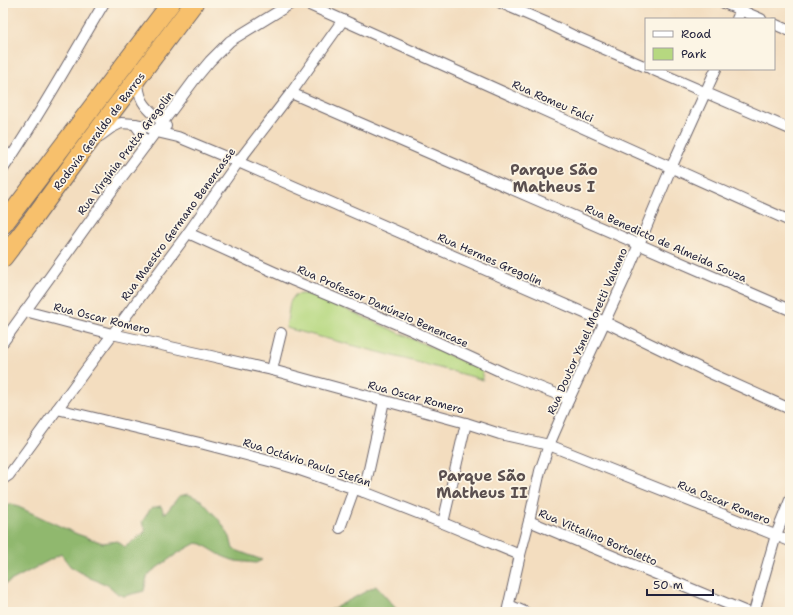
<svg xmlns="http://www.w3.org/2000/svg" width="793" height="615" font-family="'Shantell Sans',sans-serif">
  <rect width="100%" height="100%" fill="#fcf5e5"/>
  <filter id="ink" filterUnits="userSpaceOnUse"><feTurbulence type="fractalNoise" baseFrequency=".025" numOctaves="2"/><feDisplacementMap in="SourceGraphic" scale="8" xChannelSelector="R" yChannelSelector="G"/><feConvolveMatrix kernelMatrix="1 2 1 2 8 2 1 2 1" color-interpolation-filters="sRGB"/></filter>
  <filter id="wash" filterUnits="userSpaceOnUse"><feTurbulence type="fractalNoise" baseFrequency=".012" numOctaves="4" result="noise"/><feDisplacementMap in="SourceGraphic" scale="16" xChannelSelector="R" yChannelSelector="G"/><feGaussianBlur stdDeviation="0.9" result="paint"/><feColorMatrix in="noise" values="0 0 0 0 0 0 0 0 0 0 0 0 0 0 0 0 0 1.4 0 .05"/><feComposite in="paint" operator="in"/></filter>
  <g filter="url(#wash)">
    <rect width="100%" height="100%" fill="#f3ddbf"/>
    <!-- green -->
    <path fill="#b6d880" stroke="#6c7d5e" d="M301,294h11l170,76 1,10 -13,-4 -184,-48 4,-26 5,-7z"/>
    <!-- forest -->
    <g fill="#90b86e" stroke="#596d54">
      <path d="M188,494l13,6 19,21 10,16 3,12 29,11 -6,3 -21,-2 -13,-5 -20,-12 -6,-1 -18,10 -27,19 -4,5 -3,14 -20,5 -6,-2 -10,-9 -18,-7 -20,-12 -9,-12 -58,31v-78l9,-3 65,30 26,9 14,-2 8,6 20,-15v-4l-3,-6 9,-14 10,-2 3,7h2l13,-17z"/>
      <path d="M376,586l23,26h-72z"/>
    </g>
  </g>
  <g filter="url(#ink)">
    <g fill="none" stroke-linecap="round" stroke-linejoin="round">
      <defs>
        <g id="street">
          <path d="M305,3l485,218"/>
          <path d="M501,3l44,19 27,13 74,32"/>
          <path d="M724,3l37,16"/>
          <path d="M737,19l7,-16"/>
          <path d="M774,24l16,7"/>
          <path d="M651,69l139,60"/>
          <path d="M138,79c0,27 12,30 28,47"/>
          <path d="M291,93l499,217"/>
          <path d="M135,124l5,7 6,14"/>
          <path d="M100,136l11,-8 10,-5 14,1 10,2 16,7 17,4 60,25 367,160 105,51 80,36"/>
          <path d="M3,150l8,7"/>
          <path d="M3,169c37,-54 68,-111 101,-166"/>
          <path d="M188,233l106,48 117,49 95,44 63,25"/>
          <path d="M25,311l87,23 90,20 70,16 194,53 34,11 49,11 241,96"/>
          <path d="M3,342l116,-161 76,-102 15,-18 20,-20 62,-38"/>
          <path d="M272,370l9,-37"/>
          <path d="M57,409l147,35 69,18 24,7 67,23 79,31 77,32"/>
          <path d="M3,479l6,-4 76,-104 103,-138 50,-71 53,-69 52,-73"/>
          <path d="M364,492l20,-91"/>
          <path d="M529,521l218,91"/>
          <path d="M443,523l23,-100"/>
          <path d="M340,528l14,-39"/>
          <path d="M509,605l16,7"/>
          <path d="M507,612l13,-57 9,-34 11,-50 9,-26 20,-46 55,-119 47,-112 45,-99"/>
          <path d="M754,612l22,-77 14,-35"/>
        </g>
        <g id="highway">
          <path d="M3,225l168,-222"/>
          <path d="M3,258l29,-38 51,-70 111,-147"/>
        </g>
      </defs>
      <!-- street casing -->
      <use href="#street" stroke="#6b6369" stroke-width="12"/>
      <!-- highway casing -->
      <use href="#highway" stroke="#6b6369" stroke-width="20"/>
      <!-- street -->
      <use href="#street" stroke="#fff" stroke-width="10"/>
      <!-- highway -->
      <use href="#highway" stroke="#f7c06c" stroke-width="18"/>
    </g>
  </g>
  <g text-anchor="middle" stroke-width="3.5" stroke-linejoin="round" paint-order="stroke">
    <!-- street labels -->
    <g font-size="11" fill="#22223b" stroke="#fcf5e5">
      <text transform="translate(553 101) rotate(24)" y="4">Rua Romeu Falci</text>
      <text transform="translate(99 131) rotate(-53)" y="4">Rodovia Geraldo de Barros</text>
      <text transform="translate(125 153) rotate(-53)" y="4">Rua Virgínia Pratta Gregolin</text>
      <text transform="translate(178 224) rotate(-54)" y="4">Rua Maestro Germano Benencasse</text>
      <text transform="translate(666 243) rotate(24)" y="4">Rua Benedicto de Almeida Souza</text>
      <text transform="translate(490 259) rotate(24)" y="4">Rua Hermes Gregolin</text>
      <text transform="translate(383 306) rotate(24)" y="4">Rua Professor Danúnzio Benencase</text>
      <text transform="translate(102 318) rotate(14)" y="4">Rua Oscar Romero</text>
      <text transform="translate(587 331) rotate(-66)" y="4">Rua Doutor Ysnel Moretti Valvano</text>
      <text transform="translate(416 397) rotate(15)" y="4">Rua Oscar Romero</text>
      <text transform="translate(307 462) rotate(18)" y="4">Rua Octávio Paulo Stefan</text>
      <text transform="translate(724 502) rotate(22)" y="4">Rua Oscar Romero</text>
      <text transform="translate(598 537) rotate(23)" y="4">Rua Vittalino Bortoletto</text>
    </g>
    <!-- district labels -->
    <g font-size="15" font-weight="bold" fill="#5a4f4f" stroke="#fcf5e5">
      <text x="554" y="175">Parque São<tspan x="554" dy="17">Matheus I</tspan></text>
      <text x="482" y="481">Parque São<tspan x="482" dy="17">Matheus II</tspan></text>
    </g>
  </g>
  <!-- margin -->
  <rect width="793" height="615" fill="none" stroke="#fcf5e5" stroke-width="16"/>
  <!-- legend -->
  <rect x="645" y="18" width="130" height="52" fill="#fcf5e5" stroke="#a5a1a1"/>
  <rect x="653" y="31" width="20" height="6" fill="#ffffff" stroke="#a5a1a1"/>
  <text x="681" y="38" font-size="12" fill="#22223b">Road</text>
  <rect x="653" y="48" width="20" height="12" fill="#b6d880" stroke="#a5a1a1"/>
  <text x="681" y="58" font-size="12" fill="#22223b">Park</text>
  <!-- scale -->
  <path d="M647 589v6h66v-6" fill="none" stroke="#22223b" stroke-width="2"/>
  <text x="653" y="589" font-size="12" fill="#22223b" stroke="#fcf5e5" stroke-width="3" paint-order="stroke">50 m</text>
</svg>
